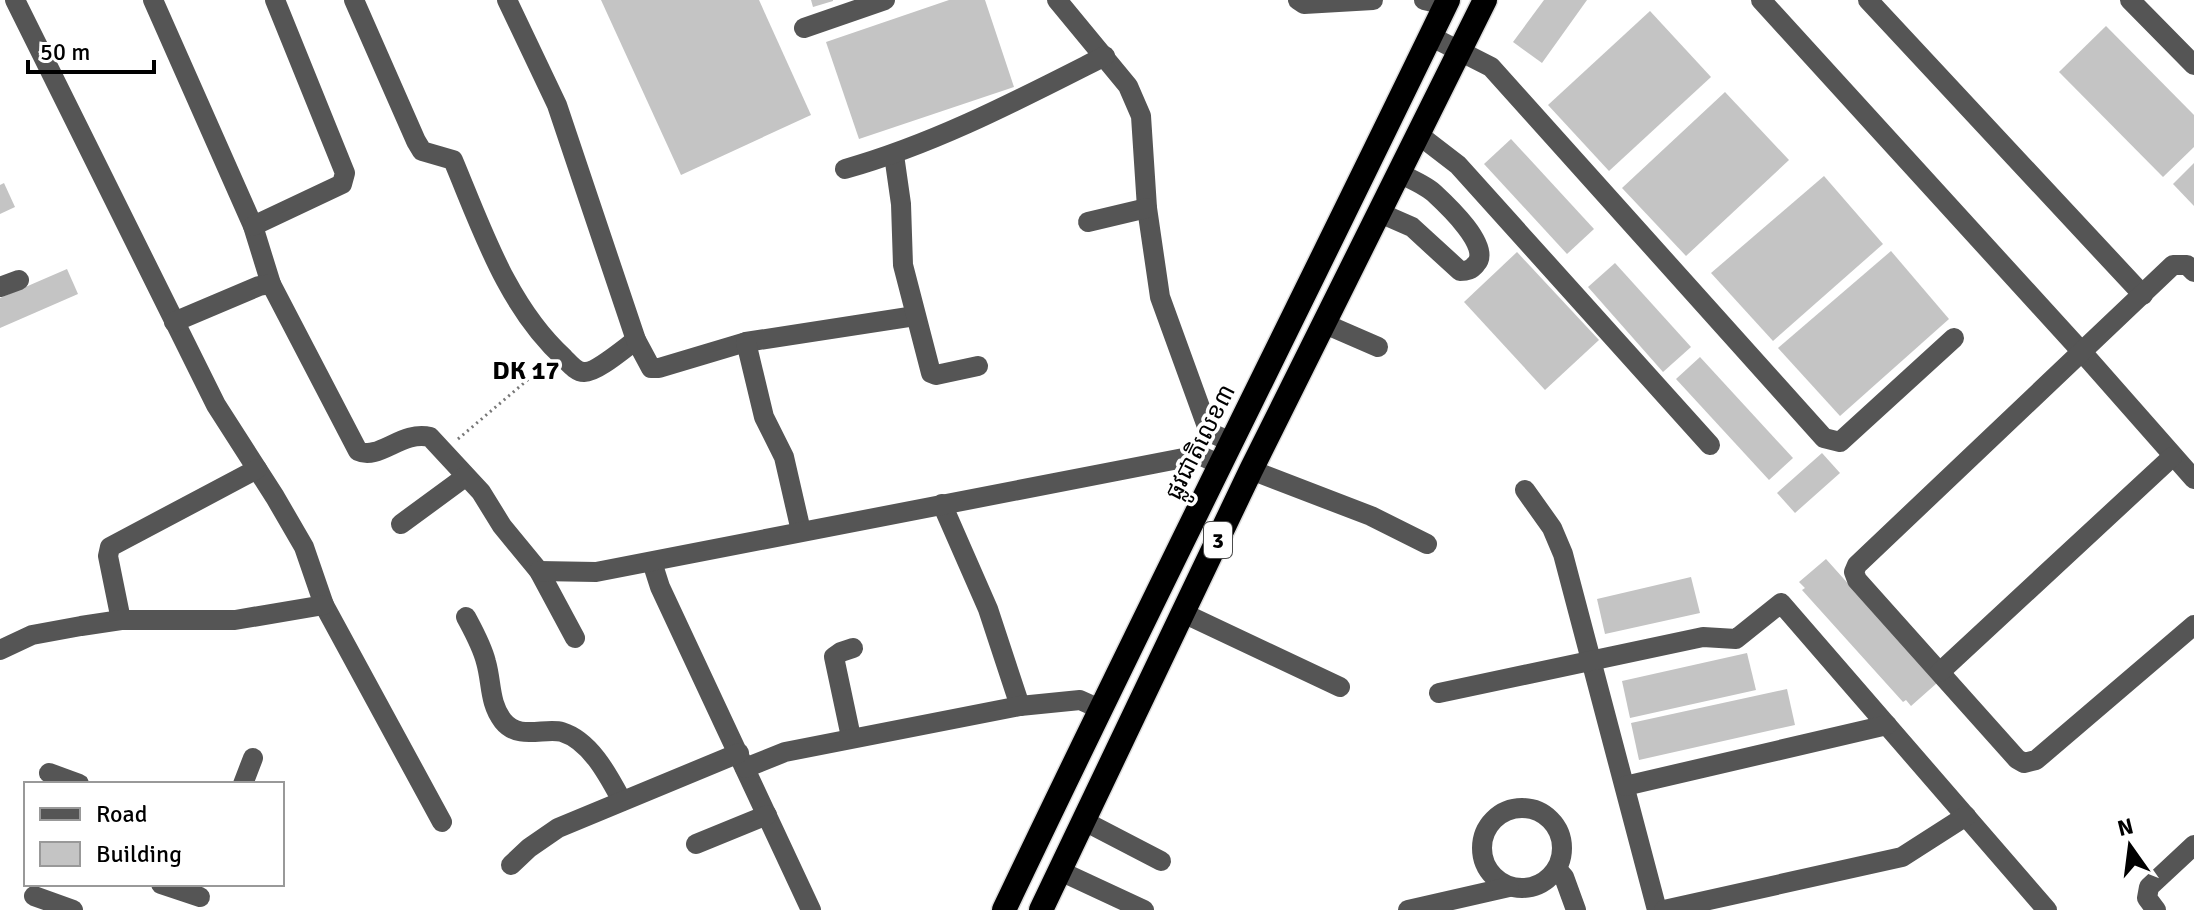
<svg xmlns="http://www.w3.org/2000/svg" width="2194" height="910" font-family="Signika,'Noto Sans Khmer',sans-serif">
  <rect width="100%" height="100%" fill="#fff"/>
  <!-- building -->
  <g fill="#c4c4c4">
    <path d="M601,0h158l52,115 -130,60z"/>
    <path d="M811,0h22v1l-20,6z"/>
    <path d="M949,0h36l29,87 -155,52 -33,-97z"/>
    <path d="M1544,0h43l-45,63 -29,-21z"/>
    <path d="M1650,11l61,66 -102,94 -61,-66z"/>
    <path d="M2106,26l88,89v32l-31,30 -104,-105z"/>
    <path d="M1725,92l64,68 -103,96 -64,-68z"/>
    <path d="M1511,139l83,90 -27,25 -83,-90z"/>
    <path d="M2194,163v43l-21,-22z"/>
    <path d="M1824,176l59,68 -110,97 -62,-68z"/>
    <path d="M4,183l11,24 -15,7v-29z"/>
    <path d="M1891,251l58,68 -109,97 -62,-68z"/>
    <path d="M1517,252l82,88 -54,50 -81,-88z"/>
    <path d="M1615,263l76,84 -28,25 -75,-85z"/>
    <path d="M67,269l11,25 -78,34v-30z"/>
    <path d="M1700,357l93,101 -24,22 -93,-101z"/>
    <path d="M1822,453l18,20 -45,40 -18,-20z"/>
    <path d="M1826,559l111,124 -26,23 -5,-6 -3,2 -101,-112 3,-2 -6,-6z"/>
    <path d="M1691,577l9,36 -95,21 -8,-35z"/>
    <path d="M1747,653l9,37 -126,28 -8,-37z"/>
    <path d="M1787,689l8,36 -156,35 -8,-37z"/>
  </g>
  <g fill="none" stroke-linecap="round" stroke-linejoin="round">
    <defs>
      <g id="highway">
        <path d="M1004,910c145,-305 297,-606 444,-910"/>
        <path d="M1041,910l210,-440 234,-470"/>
      </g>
    </defs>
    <!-- highway casing -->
    <use href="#highway" stroke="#dbdbdb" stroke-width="27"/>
    <!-- path -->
    <path stroke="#777" stroke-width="3" stroke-dasharray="2 4" stroke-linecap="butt" d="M458,439l73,-62"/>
    <!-- minor -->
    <g stroke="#555" stroke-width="20">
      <path d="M15,0l201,405 59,92 29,50 20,58 118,217"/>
      <path d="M153,0l100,226 18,58"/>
      <path d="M354,0l62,141 6,10 31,9c29,69 54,146 111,198 5,5 12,14 20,14 12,1 42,-25 52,-32"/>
      <path d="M507,0l50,105 79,235 15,28h8l87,-26 169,-26"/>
      <path d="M1057,0l71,86 13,30 6,92 13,89 49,135 22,10"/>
      <path d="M1298,0l6,4 69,-4"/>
      <path d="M1424,0l22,5"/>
      <path d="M1761,0l321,352 112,127"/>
      <path d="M1868,0l275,295"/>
      <path d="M2130,0l64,65"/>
      <path d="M804,28l81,-28"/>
      <path d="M1430,36l61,31 333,371 16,4 114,-104"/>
      <path d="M1419,135l39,30 252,280"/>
      <path d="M894,155l7,49 2,61 28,108 5,2 42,-9"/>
      <path d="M845,169c92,-26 175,-70 260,-113"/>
      <path d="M1380,213l32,14 48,44c7,0 11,-1 16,-7 16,-17 -29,-59 -42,-71 -9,-8 -23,-14 -34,-19"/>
      <path d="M1088,222l59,-14"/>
      <path d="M253,226l89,-42 3,-11 -70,-173"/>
      <path d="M2194,272l-7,-7h-14l-316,300 -3,7 3,8 160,179 7,4 12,-3 158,-135"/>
      <path d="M0,287l19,-7"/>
      <path d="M174,322l85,-36 12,-2 87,167c21,10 44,-21 72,-14l51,55 21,34 37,45 36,67"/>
      <path d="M1325,324l53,23"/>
      <path d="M746,342l18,75 20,40 17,74"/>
      <path d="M1251,470l120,46 56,28"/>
      <path d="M1525,490l27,38 11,26 94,356"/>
      <path d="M942,504l46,105 32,97"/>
      <path d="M401,524l64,-47"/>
      <path d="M652,562l8,25 151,323"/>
      <path d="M539,571l57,1 603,-117 20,9"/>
      <path d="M1183,613l157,74"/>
      <path d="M466,617c8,15 16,29 20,45 6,21 3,41 17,59 16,20 42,6 59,11 29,9 47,45 60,69"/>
      <path d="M121,620l-13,-64 2,-9 147,-78"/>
      <path d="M0,650l32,-15 49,-9 40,-6h114l89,-15"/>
      <path d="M1940,672l232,-215"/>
      <path d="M1439,693l264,-56 33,2 45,-36 266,307"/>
      <path d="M851,737l-17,-80 7,-5 12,-4"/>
      <path d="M745,768l40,-16 235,-46 60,-6 20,9"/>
      <path d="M49,773l30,11"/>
      <path d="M243,784l10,-26"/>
      <path d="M1625,786l262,-61"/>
      <circle cx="1522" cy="848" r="40"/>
      <path d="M1084,821l77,40"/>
      <path d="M696,844l71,-29"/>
      <path d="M511,865l18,-17 29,-20 181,-75"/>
      <path d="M1557,869l7,8 12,33"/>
      <path d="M1060,871l84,39"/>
      <path d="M161,884l39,13"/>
      <path d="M34,896l39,14"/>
      <path d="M1408,910l101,-23"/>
      <path d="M1664,910l238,-53 64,-41"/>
      <path d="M2156,910l-9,-12 2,-11 45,-42"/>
    </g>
    <!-- highway -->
    <use href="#highway" stroke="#000" stroke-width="24"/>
  </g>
  <g text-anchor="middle" stroke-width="7" stroke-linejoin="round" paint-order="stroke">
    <!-- shield labels -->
    <rect fill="#fff" stroke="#4c4c4c" stroke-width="2" x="1204" y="522" width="28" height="36" rx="6"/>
    <g font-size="22" font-weight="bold" fill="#000">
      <text x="1218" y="548">3</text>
    </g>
    <!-- street labels -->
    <g font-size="24" fill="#000" stroke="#fff">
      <text transform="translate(1200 442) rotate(-63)" y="8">ផ្លូវជាតិលេខ៣</text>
    </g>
    <!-- neighbourhood labels -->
    <g font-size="26" font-weight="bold" fill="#000" stroke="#fff">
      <text x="526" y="379">DK 17</text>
    </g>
  </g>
  <!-- legend -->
  <rect x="24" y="782" width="260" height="104" fill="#ffffff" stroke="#999999" stroke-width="2"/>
  <rect x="40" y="808" width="40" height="12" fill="#555555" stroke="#999999" stroke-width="2"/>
  <text x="96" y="822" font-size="24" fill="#000000">Road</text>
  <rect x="40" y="842" width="40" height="24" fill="#c4c4c4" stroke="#999999" stroke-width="2"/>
  <text x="96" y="862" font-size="24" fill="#000000">Building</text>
  <!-- north arrow -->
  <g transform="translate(2130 846) rotate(346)" stroke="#ffffff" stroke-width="6" paint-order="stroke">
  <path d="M0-6L14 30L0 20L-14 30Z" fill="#000000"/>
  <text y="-12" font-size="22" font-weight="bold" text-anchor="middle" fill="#000000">N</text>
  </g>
  <!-- scale -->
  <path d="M28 60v12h126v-12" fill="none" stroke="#000000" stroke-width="4"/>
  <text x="40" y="60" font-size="24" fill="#000000" stroke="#ffffff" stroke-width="6" paint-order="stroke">50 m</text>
</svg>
